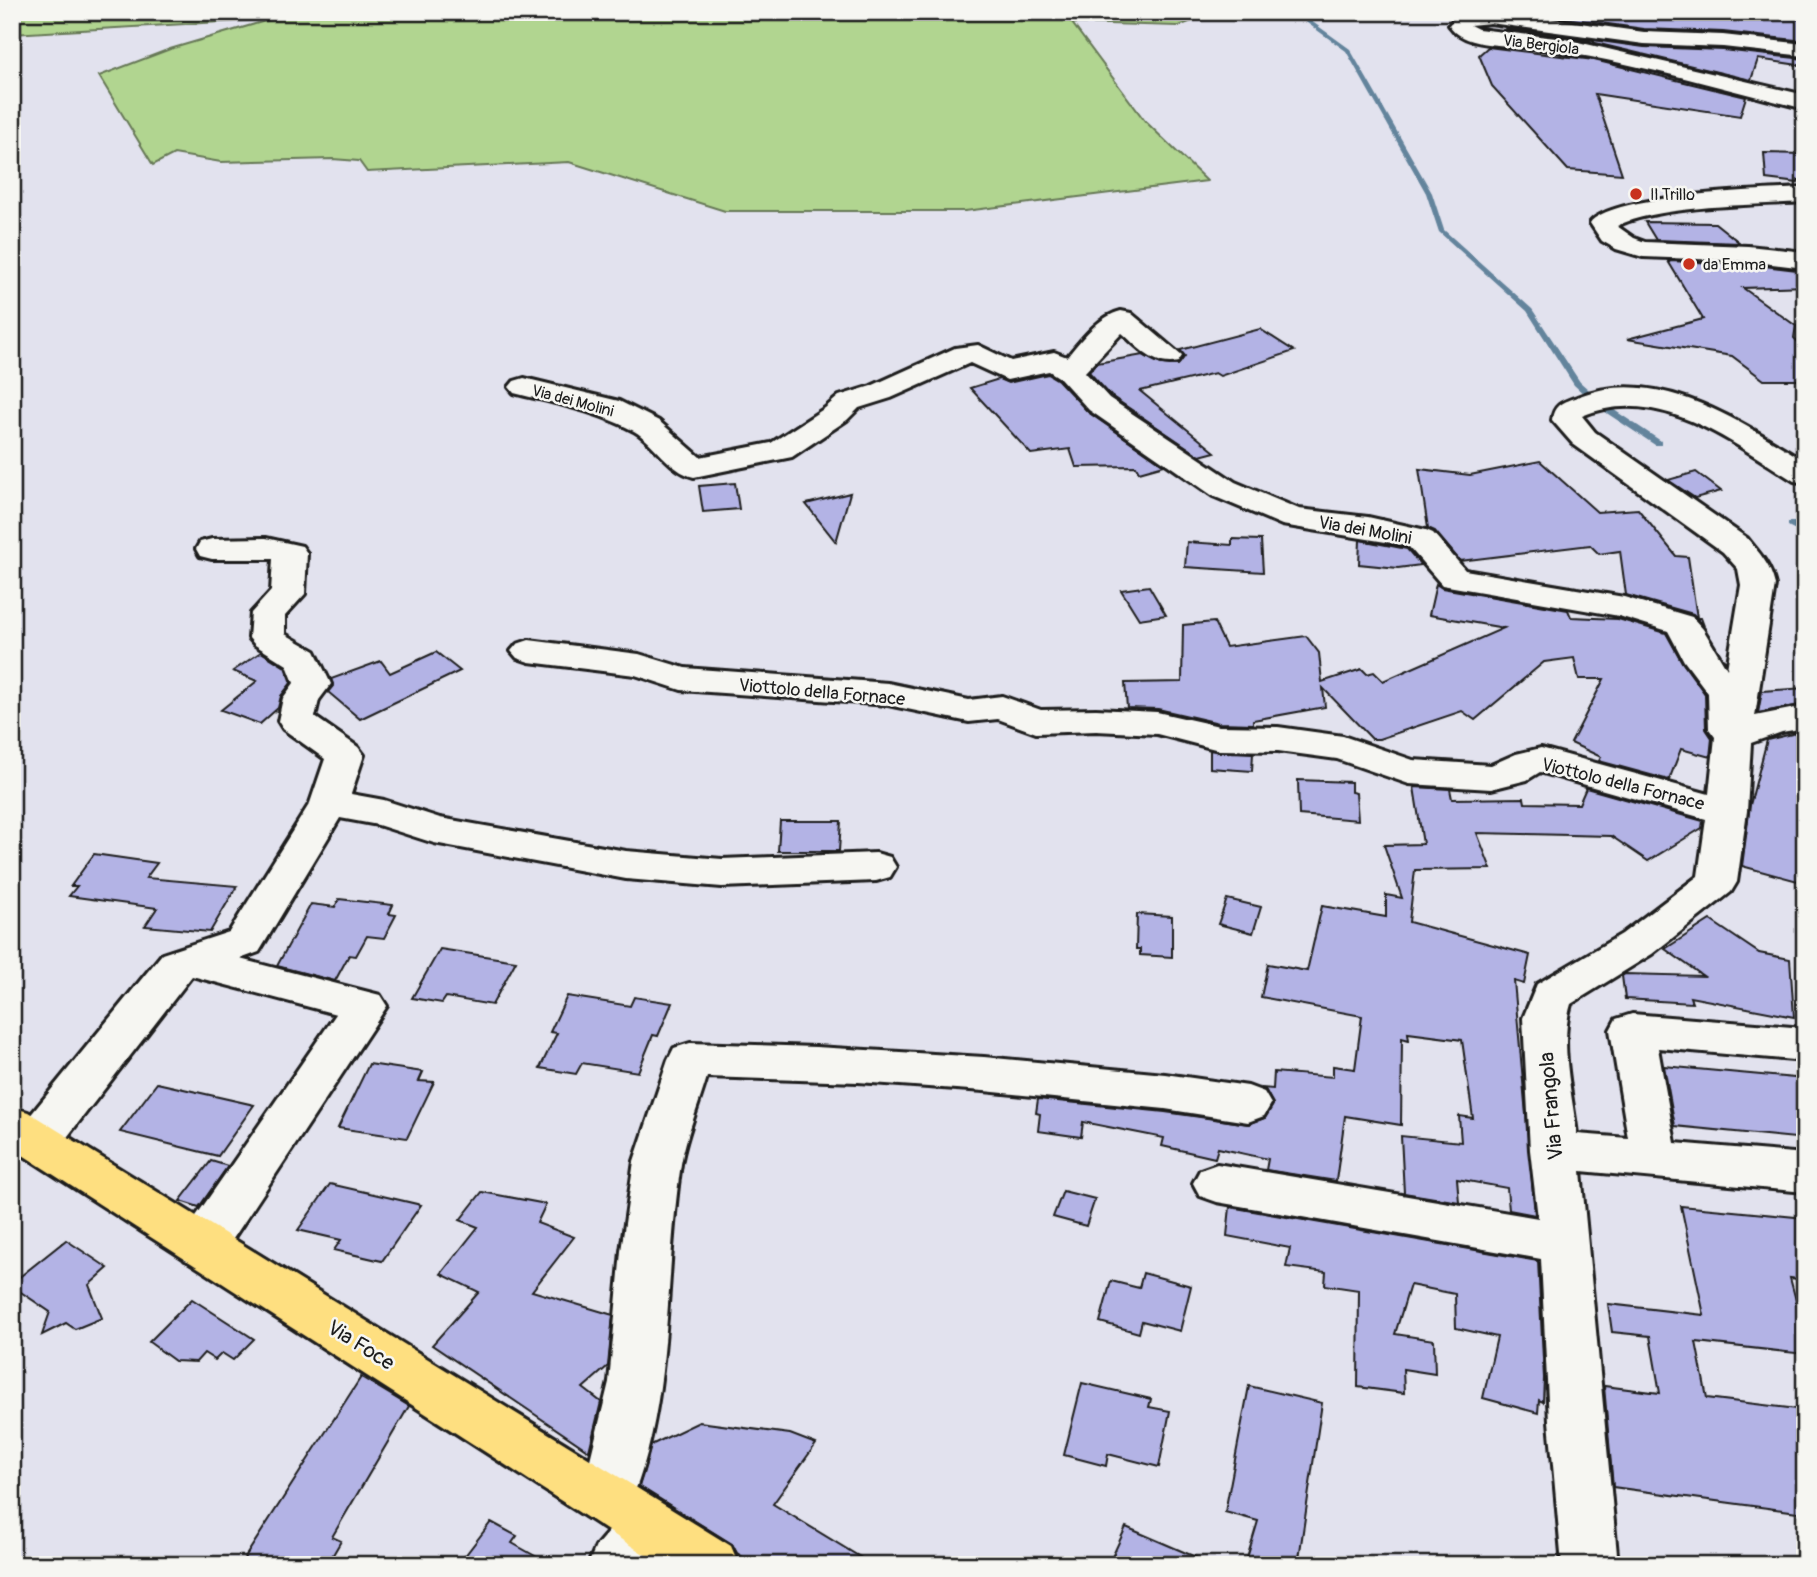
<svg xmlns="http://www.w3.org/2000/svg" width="1817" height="1577" font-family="Pangolin,sans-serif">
  <rect width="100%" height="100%" fill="#e2e2ee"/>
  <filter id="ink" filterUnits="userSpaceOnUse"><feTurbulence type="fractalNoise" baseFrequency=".0143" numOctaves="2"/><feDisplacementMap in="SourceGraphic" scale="14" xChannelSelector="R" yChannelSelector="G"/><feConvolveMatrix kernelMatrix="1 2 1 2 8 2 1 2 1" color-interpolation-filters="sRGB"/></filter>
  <g filter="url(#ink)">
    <!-- green -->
    <path fill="#b1d590" stroke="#667856" stroke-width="2" d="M12,12h1203l-36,14 -107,-3 73,98 62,60 -242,30h-240l-156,-49 -202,10 -8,-11 -27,-2 -111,3 -47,-8 -21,11 -54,-89 71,-27 102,-30 -260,15z"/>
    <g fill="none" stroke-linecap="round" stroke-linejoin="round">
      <!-- stream -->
      <g fill="#63849c" fill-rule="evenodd">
        <path d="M1286,12h7l14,6 43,31 82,144 12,37 88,79 48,73 25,22 56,37v4h-6l-56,-37 -25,-23 -47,-74 -88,-79 -13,-39 -80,-142 -43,-31z"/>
        <path d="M1788,522h6l11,7v6l-17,-9z"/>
      </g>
    </g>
    <!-- building -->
    <g fill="#b3b3e5" stroke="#1c1c1c" stroke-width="2">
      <path d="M1522,12h201l82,8v21l-82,-9 -79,-3z"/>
      <path d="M1506,28l138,19 79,3 82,9v7l-47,-7 -7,21 -185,-44 -61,-7z"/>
      <path d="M1488,47l106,13 152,37 -6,19 -145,-22 27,80 -54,-4 -76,-84 -13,-31z"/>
      <path d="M1764,153l41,1v26h-7v3l-32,-4z"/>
      <path d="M1645,222l70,1 25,20 -84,-3z"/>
      <path d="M1668,261l80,3 57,7v15l-62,2 53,38 -2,12 11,11v31h-41l-32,-24 -105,-17 76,-20z"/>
      <path d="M1260,329l34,22 -74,25 -5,-3 -75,18 75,61 -15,4 -89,-60 -22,-24 8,-9 46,-8 18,9 17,1 7,-9 -5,-6z"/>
      <path d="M1048,374l10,6 30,32 76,53 -25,7 -3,-6 -60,1 -6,-18 -39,5 -61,-66 29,-9 9,4z"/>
      <path d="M1540,461l57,51 41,-3 38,47 12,1 9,61h4l3,8 -11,-12 -67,-19 -6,-44 -21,3 -9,-9 -130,16 -25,-30 -7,-3 -9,-59 51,6z"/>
      <path d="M1696,472l25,19 -26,7 -27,-18z"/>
      <path d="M735,483l4,26 -36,3 -4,-26z"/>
      <path d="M850,493l-14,49 -30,-38z"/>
      <path d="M1232,539l29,1 2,32 -78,-5 2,-25 45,3z"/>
      <path d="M1360,540l47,9 14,16 -23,3 -39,-4z"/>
      <path d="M1436,584l6,4 126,22 3,7 47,2 48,14 16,29 23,32 1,35 6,9 -2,19 -29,-8 -12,31 -70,-19 2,-4 -30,-14 33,-64h-25l-5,-21 -30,4 -69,58 -13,-9 -83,28h-7l-49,-51 2,19 -72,13v4l-34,-1 -61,-14 -31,-1 -2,-25 57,-1 1,-57 31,-3 12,25 80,-11 13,17 3,29 40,-13 5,5 7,-2 9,9 121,-53 -75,-13z"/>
      <path d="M1149,586l17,29 -27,4 -18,-29z"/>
      <path d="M261,652l24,15 6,16 -10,13 -3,12 -18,16 -39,-14 36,-29 -24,-10z"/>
      <path d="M436,652l24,19 -100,48 -32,-27 5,-6 -2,-7 50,-18 9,12z"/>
      <path d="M1805,688v16l-47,9 4,-22z"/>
      <path d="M1805,731v152l-63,-17 8,-61 17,-65z"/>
      <path d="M1210,750l43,3 -1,18 -42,-3z"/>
      <path d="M1298,780l53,2v10l5,1 2,27 -59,-5z"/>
      <path d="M1414,787l36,2 2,10 72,-1 1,5 54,1 7,-16 117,33 -1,7 -54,33 -37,-25 -134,-3 14,36 -76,1 -6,52 121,33 -6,29 -10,-3 21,234 -26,-5 -2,-22 -50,-9 2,23 -55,-9 -3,-57 60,6 -2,-26 14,2 -11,-78 -54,-7 1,7 -7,-2 -1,87 -56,-9 -9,65 -70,-11 2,-11 -50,-11 -3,10 -53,-12 2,-8 -81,-16 -2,15 -43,-6 2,-17 -4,-1 2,-14 127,13 84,12 16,-6 8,-13 -7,-14 -4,-3 11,1 1,-17 59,5v-11l22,3 7,-53 -101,-19 7,-33 39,7 15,-65 64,11v-22l16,3 -18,-53 39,-1z"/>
      <path d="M780,821h61l-2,30h-61z"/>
      <path d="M94,854l63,9 -11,15 91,8 -27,46 -65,-6 12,-18 -88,-12 8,-10h-6z"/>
      <path d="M339,899l54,6 -4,9 7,1 -12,23 -17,-2 -11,20 -7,-1 -14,26 -58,-15 34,-62 24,3z"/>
      <path d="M1227,899l34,8 -8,26 -35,-9z"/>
      <path d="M1137,914l35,2v41l-32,-2v-6h-4z"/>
      <path d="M1710,920l49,33 31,6 4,58 -104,-20 2,6 -67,-4 -3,-23 3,-2 78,2 -38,-27z"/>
      <path d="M440,949l76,12 -24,44 -46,-8 -4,6 -30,-5z"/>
      <path d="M567,996l63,10 4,-9 38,6 -14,33 -5,-1 -15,37 -56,-9 -6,11 -36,-6 17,-35 -7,-1z"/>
      <path d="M369,1064l54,8 -4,9 15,1 -27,56 -69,-10z"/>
      <path d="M1664,1066l141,13v60l-130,-13z"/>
      <path d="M157,1083l97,22 -36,51 -98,-24z"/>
      <path d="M211,1161l17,5 -29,41 -19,-6z"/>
      <path d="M330,1184l57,13 34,8 -39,56 -48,-11 7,-10 -43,-10z"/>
      <path d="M1063,1191l32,8 -9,27 -33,-9z"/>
      <path d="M482,1192l64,12 -9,19 37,14 -42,54 81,24 -5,51 -25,22 18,14 -12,49 -157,-106 47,-53 -38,-18 37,-47 -18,-7z"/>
      <path d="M1681,1206l124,12v62l-15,-2 15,56v20l-109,-12 11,56 98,12v103l-192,-26 -9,-101 56,7 -10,-57 -38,-4 -4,-28 96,11z"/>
      <path d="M1230,1207l308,54 6,117 -1,24 -4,-2 -1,13 -55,-15 14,-61 -41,-9 -1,-34 -45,-9 -15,49 39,6 1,34 -32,-5 1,24 -46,-6 1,-97 -34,-5 1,-13 -40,-5 4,-19 -63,-12z"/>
      <path d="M66,1240l42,28 -19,17 13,33 -27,11 -9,-6 -24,12 8,-23 -38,-26v-3z"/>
      <path d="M1143,1273l48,13 -11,45 -38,-10 -3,12 -39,-11 11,-41 28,7z"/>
      <path d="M192,1299l62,40 -21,21 -11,-7 -7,7 -11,-7 -8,9 -21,-1 -26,-19z"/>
      <path d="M361,1377l48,29 -77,131 9,4 -14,24h-87z"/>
      <path d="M1082,1383l69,16 -2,8 21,4 -11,56 -51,-13 -2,12 -42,-11z"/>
      <path d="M1249,1386l73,17 -24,162h-53l13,-44 -33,-9z"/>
      <path d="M699,1422l91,12 26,10 -43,60 100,61h-118l-18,-12 -5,-9 -93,-58 12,-41z"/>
      <path d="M491,1522l26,14 -5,7 39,22h-93z"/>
      <path d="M1126,1527l88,38h-88l-14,-8z"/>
    </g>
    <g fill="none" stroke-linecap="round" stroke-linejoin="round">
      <defs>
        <g id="minor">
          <path d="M1471,12h30l143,20 79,3 82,9v12l-82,-9 -79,-3 -154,-21 -20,2 8,4 87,10 240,56v14c-93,-23 -187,-52 -282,-62 -25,-3 -59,0 -74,-22l8,-10z"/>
          <path d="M1805,188v14c-47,3 -148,3 -188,24l17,12 11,4 103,4 57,6v16l-57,-7 -105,-4 -27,-8 -14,-8 -12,-18c21,-29 176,-33 215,-35z"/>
          <path d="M1121,311l10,2 51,43 -4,6c-23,6 -40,-15 -56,-29l-37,39 24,26 126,84 64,27 69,8 58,13 7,3 32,37 159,27 68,20 11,12 24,40 14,-84 -3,-16 -15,-17 -150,-108 -21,-24c2,-16 11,-18 25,-23 79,-33 162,24 228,64v22l-11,-2c-63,-39 -135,-97 -212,-65l13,16 152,106c13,16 23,26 28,47l-20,131 50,-10v22l-23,4 -31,11 -4,68 -10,71 -6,10 -79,62 -81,50c-12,40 1,89 6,130l51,4 -18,-108 6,-11 16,-5 173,14v33l-147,-13 17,95 130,11v38l-224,-21 37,394h-56l-13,-144 -8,-162 -324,-57 -17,-6 -7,-13 7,-13 17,-6 321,54 -8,-68 -7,-132 14,-34 85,-50 76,-58 8,-57 -166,-47 -13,8 -36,9 -82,-5 -72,-25 -59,-8 -59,-1 -62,-16 -61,-3 -60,2 -38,-14 -29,3 -81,-17 -207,-15 -46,-15 -106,-13 -12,-4 -6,-7 6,-7 12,-4 110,14 46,14 203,15 81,17 33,-4 39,14 55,-1 61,3 62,14 59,1 65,9 70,24 78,5 25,-11 25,-6 168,46 6,-57 -6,-8 -1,-36 -24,-32 -16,-30 -49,-15 -177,-31 -33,-38 -5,-2 -122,-20 -69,-29 -124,-86 -29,-32 -11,-7 -42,9 -37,-17 -79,35 -32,10 -12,12 -55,37 -98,20c-25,-6 -38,-33 -60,-46 -40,-21 -77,-27 -120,-38l-5,-6 5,-6 10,-3 95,23 40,20 41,36 71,-14 54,-35 14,-12 32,-10 84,-38 23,-3 33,16 43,-9 13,5c14,-17 32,-41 54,-46z"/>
          <path d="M266,538l36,8 5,7 -2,41 -20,22v18l30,17 16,33 -12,16 -4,17 43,30 6,8 -13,39 33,6 56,18 186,33 96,8 154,-6 14,4 6,10 -6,10 -14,4 -154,6 -96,-8 -192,-36 -56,-18 -38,-7 -81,134 -19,7 140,36 7,11 -168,254 -17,6 -17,-6 -8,-14 8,-14 151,-218 -144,-38 -138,178 -17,5 -17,-5 -6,-13 6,-13 142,-174 67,-22 81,-129 15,-44 -42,-30 -5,-8 5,-23 11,-15 -7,-18 -32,-20 -6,-7 2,-25 20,-22 2,-32h-61l-12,-3 -4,-7 4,-7 12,-3z"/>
          <path d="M690,1043l126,4 168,10 181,17 83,12 16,6 7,12 -7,12 -16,6 -83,-13 -181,-18 -126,-9 -151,-5c-8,28 -21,58 -26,87 -18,114 -6,239 -54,347l22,-11 20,8 8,18 -8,18 -17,21h-64l8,-19 25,-29 -16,6 -19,-7 -8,-18 11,-34 20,-82 12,-131 13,-90 34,-101 6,-12z"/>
        </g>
        <path id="major" d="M12,1107l16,5 703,434 8,19h-78l-649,-417z"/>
      </defs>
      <!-- minor casing -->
      <use href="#minor" stroke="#1c1c1c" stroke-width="6"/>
      <!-- major casing -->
      <use href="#major" stroke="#1c1c1c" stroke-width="6"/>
      <!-- minor -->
      <use href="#minor" fill="#f6f6f2" fill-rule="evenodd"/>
      <!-- major -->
      <use href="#major" fill="#fedf80" fill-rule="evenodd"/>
    </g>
  </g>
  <!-- markers -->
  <g fill="#c8321e" stroke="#f6f6f2" stroke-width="2.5">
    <circle cx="1636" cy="194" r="7"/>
    <circle cx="1689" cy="264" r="7"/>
  </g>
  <g text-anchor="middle" stroke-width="5" stroke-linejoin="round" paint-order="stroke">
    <!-- far-street labels -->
    <g font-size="16" fill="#1c1c1c" stroke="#f6f6f2">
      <text transform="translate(1541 44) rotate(7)" y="6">Via Bergiola</text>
      <text transform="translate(573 400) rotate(15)" y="6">Via dei Molini</text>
    </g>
    <!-- far-poi labels -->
    <g font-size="16" fill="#1c1c1c" stroke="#f6f6f2" text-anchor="start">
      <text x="1650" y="200">Il Trillo</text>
      <text x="1703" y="270">da Emma</text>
    </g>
    <!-- street labels -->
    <g font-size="18" fill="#1c1c1c" stroke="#f6f6f2">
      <text transform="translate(1365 530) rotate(10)" y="6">Via dei Molini</text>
      <text transform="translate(822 692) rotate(5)" y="6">Viottolo della Fornace</text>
      <text transform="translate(1623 784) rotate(14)" y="6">Viottolo della Fornace</text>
    </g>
    <!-- near-street labels -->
    <g font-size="21" fill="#1c1c1c" stroke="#f6f6f2">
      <text transform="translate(1551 1106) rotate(-95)" y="7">Via Frangola</text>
      <text transform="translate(361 1345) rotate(32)" y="7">Via Foce</text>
    </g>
  </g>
  <!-- margin -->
  <rect width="1817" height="1577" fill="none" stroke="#f6f6f2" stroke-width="42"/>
  <rect x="21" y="21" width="1775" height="1535" fill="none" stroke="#1c1c1c" stroke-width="2.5" filter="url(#ink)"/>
</svg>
